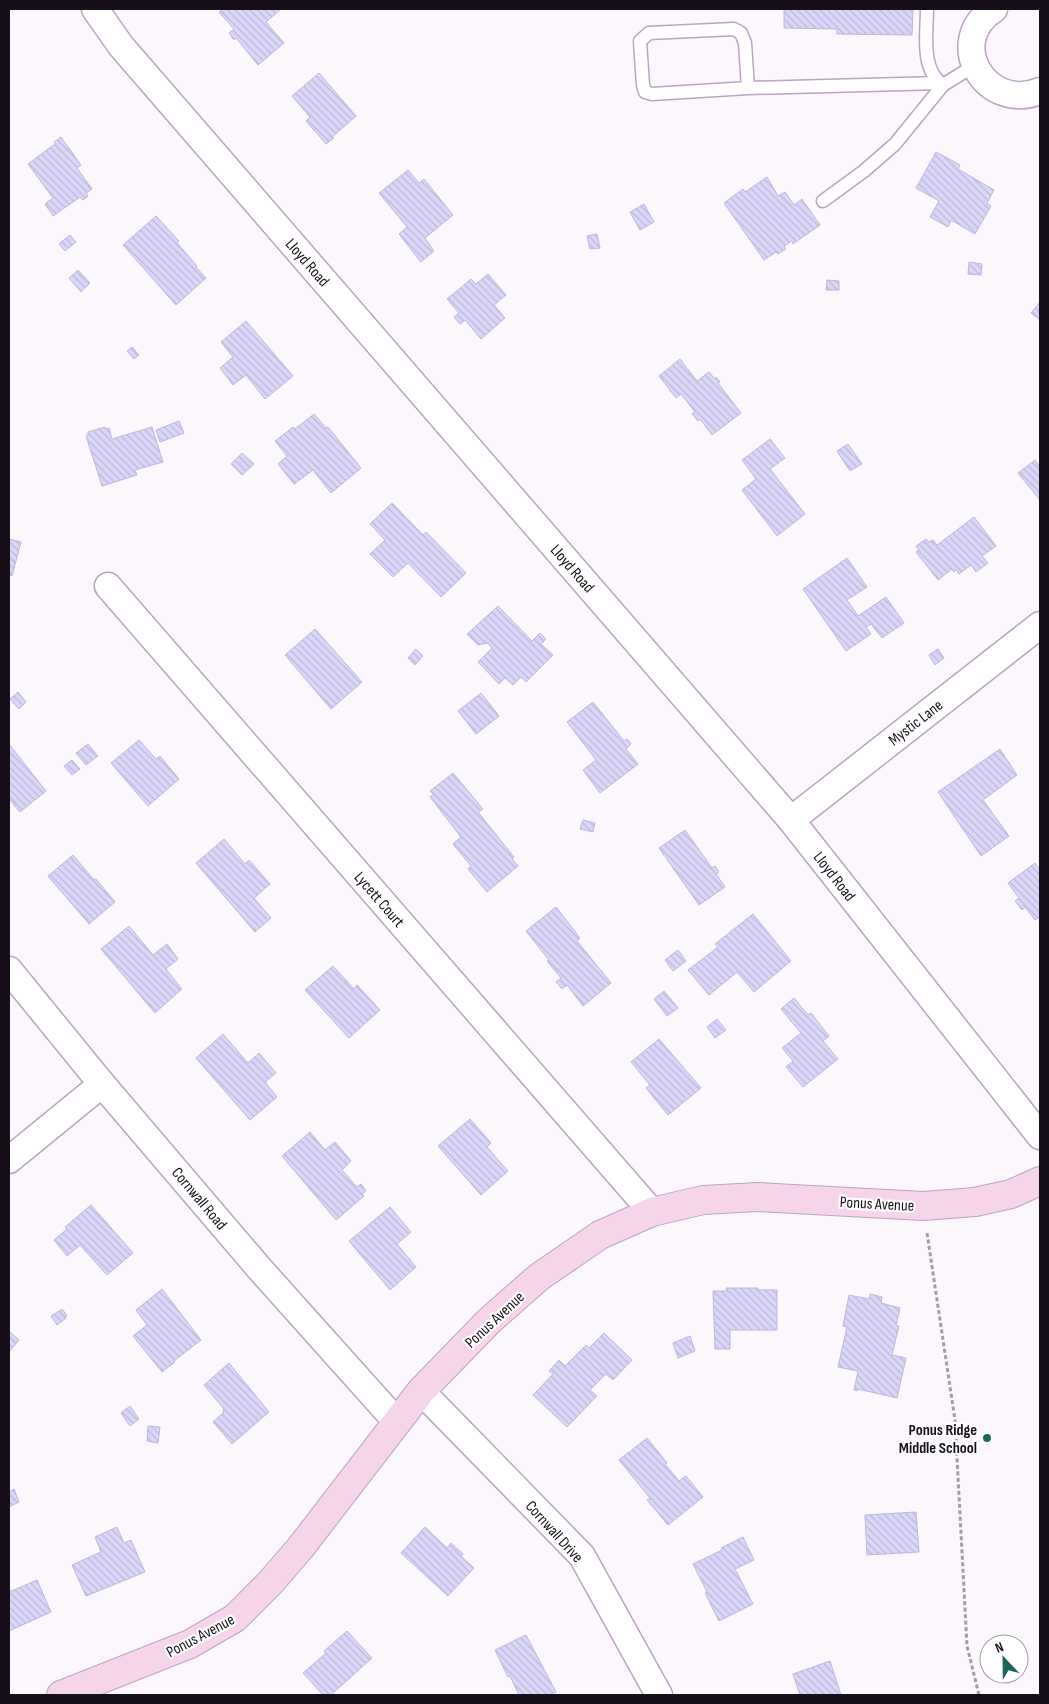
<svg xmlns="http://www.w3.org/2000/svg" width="1049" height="1704" font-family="'Sofia Sans Condensed',sans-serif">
  <defs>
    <pattern id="building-back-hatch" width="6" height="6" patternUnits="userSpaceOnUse" patternTransform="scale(1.25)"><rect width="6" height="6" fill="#dad6fa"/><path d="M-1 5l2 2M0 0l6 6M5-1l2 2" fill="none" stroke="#bab7d6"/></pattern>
  </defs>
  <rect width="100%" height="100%" fill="#fbf7fd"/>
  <!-- building -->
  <g fill="url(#building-back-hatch)" stroke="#bcb8da">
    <path d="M223,9h58l-15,13 18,21 -26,22 -22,-27 -2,2 -5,-7 5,-4 -15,-17z"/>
    <path d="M784,9h129l-1,26 -75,-1v-5l-53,-1z"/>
    <path d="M319,73l37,43 -24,21 2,1 -8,6 -20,-23 4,-4 -18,-21z"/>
    <path d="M61,137l20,28 -4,3 15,21 -6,4 2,3 -5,4 -3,-3 -27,19 -8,-12 8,-6 -25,-34 27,-20 -1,-2z"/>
    <path d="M936,152l24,13 -2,4 36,21 -7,13 4,3 -16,28 -24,-14 -3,7 -18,-10 9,-16 -23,-13z"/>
    <path d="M408,170l11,13 5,-4 29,36 -28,23 9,13 -13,11 -22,-28 8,-7 -28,-34z"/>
    <path d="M767,177l11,19 7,-4 9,13 8,-6 18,26 -27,19 -1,-3 -8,5 2,3 -8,5 -2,-2 -12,8 -40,-57 19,-14 2,3z"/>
    <path d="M644,204l10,18 -14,8 -10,-18z"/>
    <path d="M156,216l23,25 -2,2 20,23 -1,1 10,11 -30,27 -53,-60z"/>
    <path d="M597,234l3,14 -10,1 -3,-13z"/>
    <path d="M70,235l6,7 -11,9 -6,-7z"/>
    <path d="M969,262l13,2 -1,11 -13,-1z"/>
    <path d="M78,270l12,13 -9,9 -12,-14z"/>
    <path d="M488,274l18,21 -12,10 11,13 -24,21 -16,-19 -5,4 -6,-7 5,-4 -12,-14 24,-20 5,5z"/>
    <path d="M827,280l12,1v9h-13z"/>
    <path d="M1040,302v18l-9,-7z"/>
    <path d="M246,321l47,55 -28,23 -19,-24 -13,10 -13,-17 13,-11 -12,-15z"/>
    <path d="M132,347l7,8 -5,4 -7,-8z"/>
    <path d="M680,359l17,22 12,-9 6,7 1,-2 4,5 -2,1 23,30 -29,22 -12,-16 -2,2 -6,-7 3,-2 -14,-18 -5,4 -17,-22z"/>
    <path d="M314,414l12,14 2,-1 33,41 -30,25 -18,-23 -19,14 -16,-20 9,-8 -12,-15 18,-14 2,2z"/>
    <path d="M179,421l5,12 -24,9 -4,-12z"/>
    <path d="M105,427v2l4,-1 3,11 40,-12 11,35 -28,8 2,5 -35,11 -16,-50 2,-1v-3z"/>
    <path d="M770,439l15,19 -15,11 35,45 -28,22 -35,-46 14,-11 -14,-19z"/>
    <path d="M848,444l14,20 -12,7 -13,-20z"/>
    <path d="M242,453l12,11 -12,11 -11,-11z"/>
    <path d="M1035,460l5,7v33l-22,-27z"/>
    <path d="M392,503l31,32 3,-3 40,41 -25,24 -33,-34 -15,14 -23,-23 15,-14 -15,-16z"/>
    <path d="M974,517l22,29 -14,10 6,7 -12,9 -5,-7 -12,9 -3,-4 -2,2 -2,-3 -14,11 -22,-28 3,-2 -3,-4 10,-7 3,3 4,-2 4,5z"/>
    <path d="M9,539l12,3 -9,34 -3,-1z"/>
    <path d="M847,558l20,29 -20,13 11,16 28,-19 18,26 -22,15 -11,-14 -5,3 5,7 -25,17 -43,-62z"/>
    <path d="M498,606l34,35 8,-8 6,6 -5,5 12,11 -27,27 -5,-5 -8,8 -8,-7 -6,6 -21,-22 14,-14 -4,-5 -10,2 -11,-11z"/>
    <path d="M315,629l47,53 -31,27 -46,-54z"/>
    <path d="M416,649l7,7 -8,9 -7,-7z"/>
    <path d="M938,649l6,9 -9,7 -6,-10z"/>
    <path d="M18,692l8,10 -7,7 -9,-10z"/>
    <path d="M481,693l18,23 -23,18 -18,-23z"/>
    <path d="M593,702l31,39 3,-2 4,5 -5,5 12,15 -38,29 -17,-23 13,-10 -29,-38z"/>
    <path d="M139,740l17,19 4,-3 19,23 -31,27 -37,-43z"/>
    <path d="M9,744l37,47 -26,21 -11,-13z"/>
    <path d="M88,744l10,12 -12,9 -10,-12z"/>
    <path d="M1000,749l17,26 -34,25 26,36 -28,20 -43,-64z"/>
    <path d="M72,760l8,9 -8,6 -8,-9z"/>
    <path d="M453,773l30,36 -5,3 36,45 -2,2 6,7 -31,26 -19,-23 3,-3 -18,-22 8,-7 -31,-40 3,-3 -3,-3z"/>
    <path d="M583,820l12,3 -2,9 -13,-3z"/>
    <path d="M685,830l27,38 3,-2 4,6 -3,2 9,13 -26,18 -40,-57z"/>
    <path d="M224,839l21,25 4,-4 21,24 -16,14 17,20 -16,14 -59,-69z"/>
    <path d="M73,855l21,25 2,-1 19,23 -26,22 -41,-48z"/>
    <path d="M1035,863l5,7v47l-5,3 -10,-13 -3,3 -7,-9 4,-3 -11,-15z"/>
    <path d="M556,907l24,31 -3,3 34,42 -28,23 -16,-21 -5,4 -6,-7 5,-4 -14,-17 2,-1 -23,-29z"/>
    <path d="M753,914l38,47 -37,31 -17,-20 -28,23 -21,-25 30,-23 -3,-3z"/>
    <path d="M129,926l24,29 14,-11 11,15 -12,10 16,20 -27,24 -54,-64z"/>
    <path d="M678,950l8,11 -13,10 -8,-11z"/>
    <path d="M333,966l21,23 3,-4 23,25 -31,28 -44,-48z"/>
    <path d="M664,991l14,17 -11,8 -13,-17z"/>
    <path d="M794,998l14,17 3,-2 18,23 -6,5 15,18 -35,28 -17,-20 7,-6 -11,-13 19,-15 -20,-24z"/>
    <path d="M717,1019l9,11 -11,8 -8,-11z"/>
    <path d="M223,1034l25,29 11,-10 17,20 -11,9 12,15 -27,23 -54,-62z"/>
    <path d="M659,1039l42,49 -33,27 -22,-27 4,-3 -19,-23z"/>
    <path d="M470,1119l21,24 -4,4 21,24 -27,24 -43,-49z"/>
    <path d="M310,1132l15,18 10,-8 16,19 -9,9 15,17 4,-3 5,7 -4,3 2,2 -28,24 -54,-64z"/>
    <path d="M91,1205l42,48 -26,22 -27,-30 -13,11 -13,-16 13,-11 -2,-2z"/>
    <path d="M390,1207l21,25 -14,12 19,23 -26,23 -41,-49z"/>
    <path d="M726,1288h32v2h19v40h-47v19h-15l-2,-58h14z"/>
    <path d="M162,1289l39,51 -27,21 1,1 -13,10 -29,-36 14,-11 -11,-15z"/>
    <path d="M870,1294l12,3 -1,6 19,5 -4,18h3l-7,29 14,3 -9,40 -39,-9 -1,2 -3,-1 4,-19 -20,-4 9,-40 -4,-1 6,-31 20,4z"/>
    <path d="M61,1310h2l4,6 -2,1 1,1 -9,7 -6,-9z"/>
    <path d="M9,1331l10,9 -10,12z"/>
    <path d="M604,1333l28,27 -19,20 -7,-6 -16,16 7,6 -30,31 -34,-32 20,-21 -4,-3 10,-11 6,6 21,-21 3,3z"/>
    <path d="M690,1336l5,15 -17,7 -5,-15z"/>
    <path d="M229,1363l40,49 -37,32 -19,-22 11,-10 -1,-2 1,-1 -20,-24z"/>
    <path d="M130,1406l9,13 -9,7 -9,-13z"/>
    <path d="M148,1426l12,1 -2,16 -11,-2z"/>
    <path d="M647,1438l20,25 -2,1 14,17 7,-5 17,21 -35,28 -21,-25 3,-2 -31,-38z"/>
    <path d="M14,1489l5,13 -10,5v-15z"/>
    <path d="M916,1512l3,40 -52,3 -2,-40z"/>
    <path d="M117,1527l7,16 7,-3 14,32 -59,24 -14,-31 29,-13 -6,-15z"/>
    <path d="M425,1527l22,21 4,-5 12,11 -2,2 13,12 -26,28 -47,-43z"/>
    <path d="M743,1537l11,23 -19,9 18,35 -34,17 -14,-28 2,-1 -14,-28 29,-14 -1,-2z"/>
    <path d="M37,1580l14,32 -42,19v-39z"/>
    <path d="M347,1631l25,27 -41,37h-8l-20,-22 23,-20 -2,-2z"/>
    <path d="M526,1635l30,57 -7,3h-30l-9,-19 -2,1 -13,-27z"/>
    <path d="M830,1661l11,34h-41l-7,-21z"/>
  </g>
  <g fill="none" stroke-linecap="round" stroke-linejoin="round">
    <defs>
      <g id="lane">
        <path d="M927,9c0,24 -7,60 16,76"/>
        <path d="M748,88l-3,-45 -4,-10 -7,-4 -85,4 -9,8 3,44 2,7 7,2 96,-6 192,-5"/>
        <path d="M823,201l41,-30 31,-27 48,-59 21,-13 12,-4"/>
      </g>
      <g id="street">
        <path d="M95,9l26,37 670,774 249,316"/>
        <path d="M994,9c-50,32 -9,104 46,82"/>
        <path d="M108,586l544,626"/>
        <path d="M791,820l249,-195"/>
        <path d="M9,970l93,114 157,184 137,153"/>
        <path d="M9,1160l93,-76"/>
        <path d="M421,1391l161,165 77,139"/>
      </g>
      <path id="secondary" d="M61,1695l129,-51 45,-26 35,-35 31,-36 120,-156 68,-70 50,-44 61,-42 52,-23 51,-12 55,-3 165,9 52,-4 36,-8 29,-13"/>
    </defs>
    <!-- lane casing -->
    <use href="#lane" stroke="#b9a4c1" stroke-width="15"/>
    <!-- street casing -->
    <use href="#street" stroke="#b9a4c1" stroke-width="29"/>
    <!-- secondary casing -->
    <use href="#secondary" stroke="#b9a4c1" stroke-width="30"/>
    <!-- path -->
    <path stroke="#a29da5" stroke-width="3" stroke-dasharray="4 2.5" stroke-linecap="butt" d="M927,1233l28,187 12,226 12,49"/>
    <!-- lane -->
    <use href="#lane" stroke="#fff" stroke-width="12"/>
    <!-- street -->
    <use href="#street" stroke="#fff" stroke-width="26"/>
    <!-- secondary -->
    <use href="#secondary" stroke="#f6d5ea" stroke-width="28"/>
  </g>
  <!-- markers -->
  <circle fill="#1b655d" stroke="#fff" stroke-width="2" cx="987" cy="1438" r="5"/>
  <g text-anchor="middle" stroke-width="4.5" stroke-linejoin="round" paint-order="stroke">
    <!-- street labels -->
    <g font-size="16" fill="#17101a" stroke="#fff">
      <text transform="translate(308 262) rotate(49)" y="6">Lloyd Road</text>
      <text transform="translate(573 568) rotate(49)" y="6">Lloyd Road</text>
      <text transform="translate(915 722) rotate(-38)" y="6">Mystic Lane</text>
      <text transform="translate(835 876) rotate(52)" y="6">Lloyd Road</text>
      <text transform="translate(380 899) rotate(49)" y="6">Lycett Court</text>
      <text transform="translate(200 1198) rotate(50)" y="6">Cornwall Road</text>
      <text transform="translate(877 1203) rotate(3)" y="6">Ponus Avenue</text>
      <text transform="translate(494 1319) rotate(-43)" y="6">Ponus Avenue</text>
      <text transform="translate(555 1531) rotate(48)" y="6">Cornwall Drive</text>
      <text transform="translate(200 1635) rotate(-28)" y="6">Ponus Avenue</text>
    </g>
    <!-- poi labels -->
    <g font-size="16" font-weight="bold" fill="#17101a" stroke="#fff" text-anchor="end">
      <text x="977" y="1435">Ponus Ridge<tspan x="977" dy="18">Middle School</tspan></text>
    </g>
  </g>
  <!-- border -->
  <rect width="1049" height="1704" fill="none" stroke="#17101a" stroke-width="20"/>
  <!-- north arrow -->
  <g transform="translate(1004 1659) rotate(338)"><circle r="24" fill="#ffffff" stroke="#a29fa3"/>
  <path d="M0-4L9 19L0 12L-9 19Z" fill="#1b655d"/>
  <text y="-8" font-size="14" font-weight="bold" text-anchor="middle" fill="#17101a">N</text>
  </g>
</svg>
